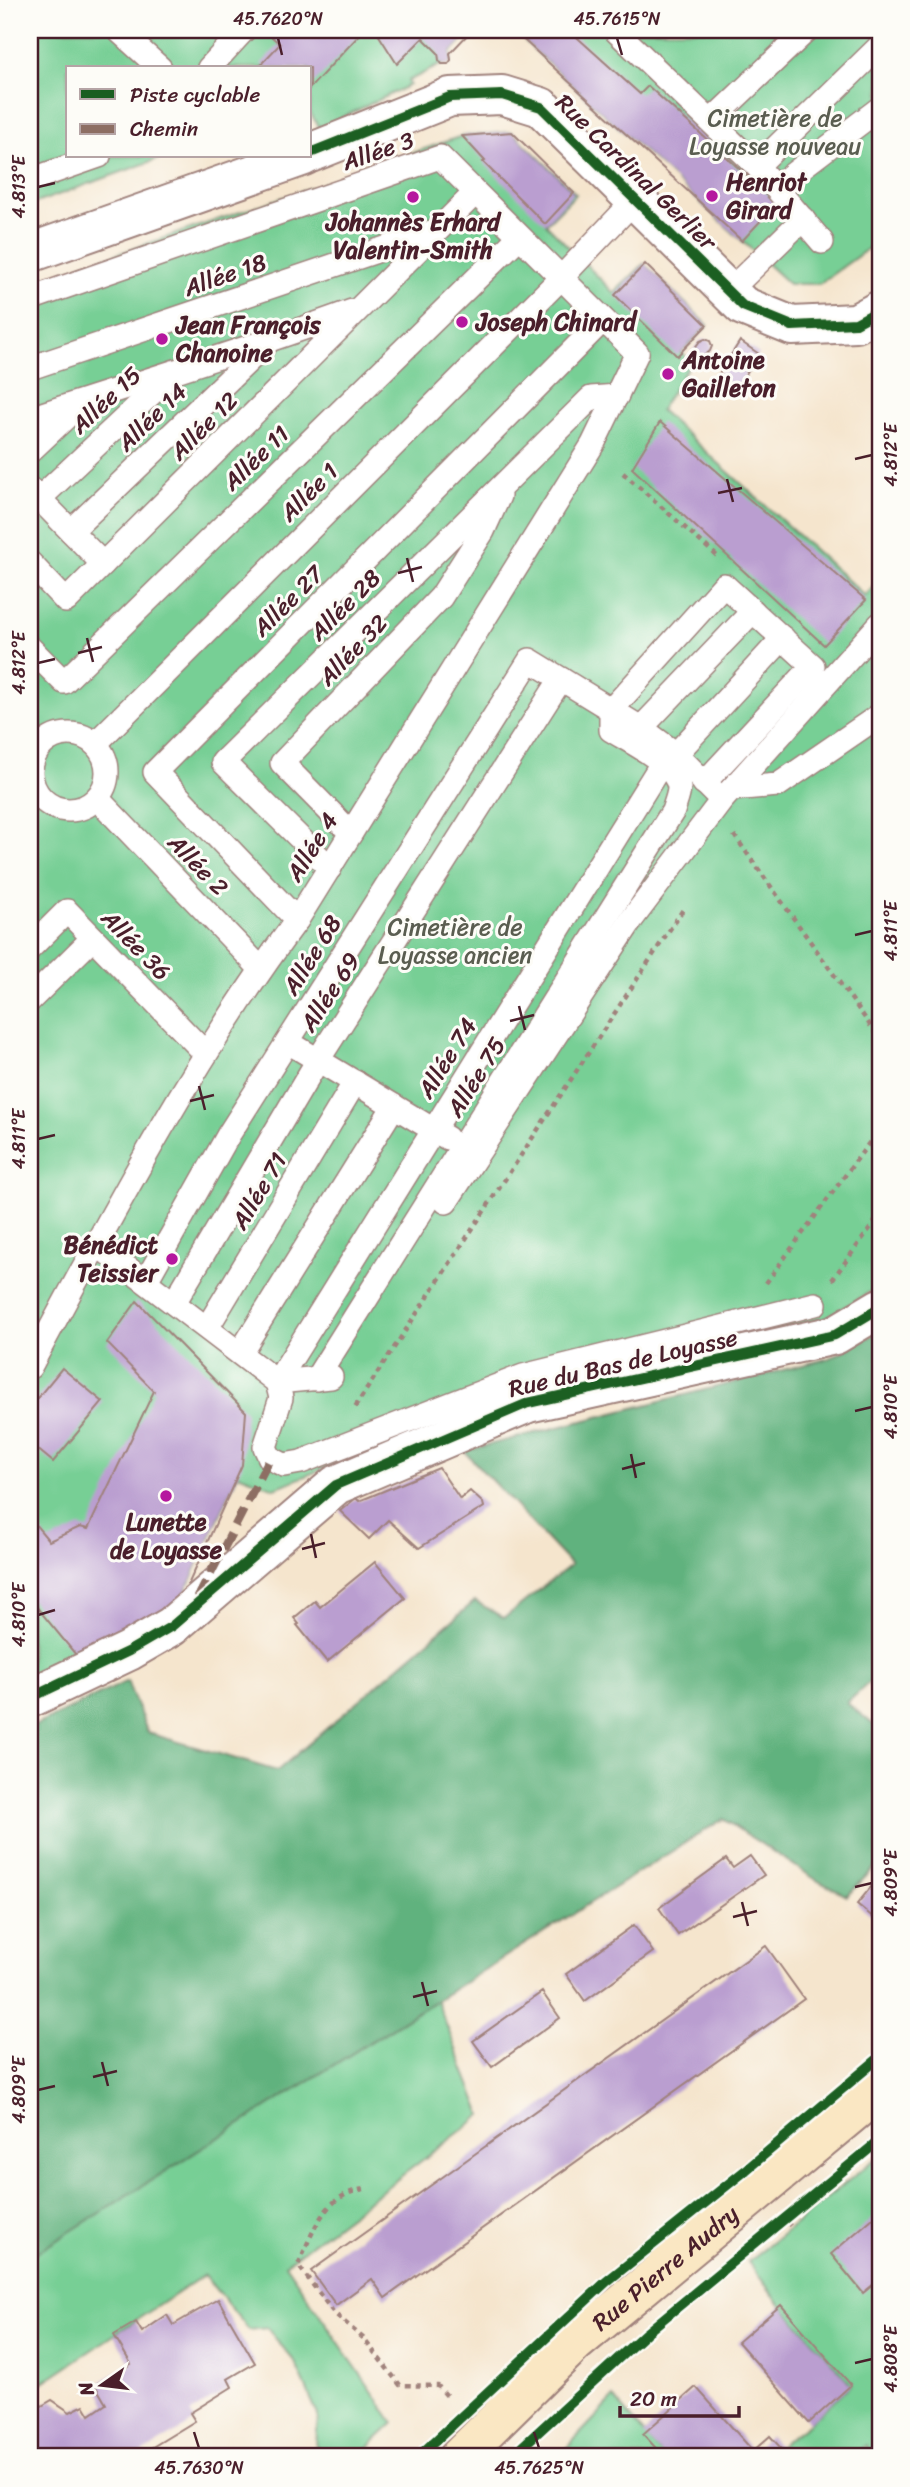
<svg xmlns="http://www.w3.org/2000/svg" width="910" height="2487" font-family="Sriracha,sans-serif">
  <rect width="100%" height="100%" fill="#fdfcf7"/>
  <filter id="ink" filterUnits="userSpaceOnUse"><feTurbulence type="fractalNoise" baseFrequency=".0143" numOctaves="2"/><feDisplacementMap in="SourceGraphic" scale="14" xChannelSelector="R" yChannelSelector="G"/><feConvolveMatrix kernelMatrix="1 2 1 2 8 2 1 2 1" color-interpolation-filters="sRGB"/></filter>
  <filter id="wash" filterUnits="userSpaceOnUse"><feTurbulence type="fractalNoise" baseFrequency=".00686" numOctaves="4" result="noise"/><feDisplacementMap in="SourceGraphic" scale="28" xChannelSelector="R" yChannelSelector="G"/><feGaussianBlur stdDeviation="1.57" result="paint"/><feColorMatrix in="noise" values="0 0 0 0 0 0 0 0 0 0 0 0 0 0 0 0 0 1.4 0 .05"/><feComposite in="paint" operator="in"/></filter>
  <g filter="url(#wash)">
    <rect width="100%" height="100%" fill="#f5e5cd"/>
    <!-- green -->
    <g fill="#77cf95" stroke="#607760" stroke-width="2">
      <path d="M30,30h442l-22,23 1,7 -3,4h-6l-34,17 2,4 -90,43 -10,-15v-45h-242v88h98l-136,49z"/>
      <path d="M513,30h367v210l-61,44h-30z"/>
      <path d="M512,132l64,62 -30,30 68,69 30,-29 64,61 -27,27 10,10 -31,48 205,186 15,-16v706l-58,34 -297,69 -250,99 -37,-14 -59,131 -149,72v-1393l432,-148z"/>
      <path d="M436,1999l46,116 -197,149 109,159 -36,34h-19l-23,-10 2,-32 -23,-53 -28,-34 -18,2 -45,-55 -174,116v-135z"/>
      <path d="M880,2155v302h-9l-5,-12 -15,12h-62l-10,-11 30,-23 42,-38 -70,-80 -33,-43z"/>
      <path d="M614,2398l50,59h-106z"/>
    </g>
    <!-- forest -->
    <path fill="#61b27e" stroke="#566854" stroke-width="2" d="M880,1331v341l-33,31 33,27v132l-33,34 -29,-15 -95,-62 -693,438v-529l97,-47 21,52 129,38 198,-170 29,17 67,-53 -107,-114 366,-93z"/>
    <g id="blocks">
      <!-- building -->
      <g fill="#ba9ed0">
        <path d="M264,30h100l-54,58v-20h-43l-6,-4 19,-20z"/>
        <path d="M378,30h94l-22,23 1,7 -3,4h-6l-3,-4 -1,-7 -15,-15 -26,26 -19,-30z"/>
        <path d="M513,30h56l71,64 8,-8 129,117 -35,38z"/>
        <path d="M512,132l62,61 -29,31 -62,-62 2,-1 -23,-25z"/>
        <path d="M645,264l62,61 -30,31 -62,-61z"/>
        <path d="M705,339l5,2 2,5 -2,5 -13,11 -7,-8 10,-13z"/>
        <path d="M740,341l19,13 -23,35 -19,-12z"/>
        <path d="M660,422l206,178 -42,45 -192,-177z"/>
        <path d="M137,1301l109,111 -4,53 -63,140 -103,50 -46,-56v-81l19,23 31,-14 8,2 66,-138 -47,-48z"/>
        <path d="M62,1368l41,34 -50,60 -23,-19v-36z"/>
        <path d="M439,1468l21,31 10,-8 13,12 1,4 -65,41 -31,-28 -19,19 -29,-28 16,-13 3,3 10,-4z"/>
        <path d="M375,1562l30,36 -78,64 -30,-37 2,-1 -5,-6 21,-17 5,6z"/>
        <path d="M750,1856l14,19 -86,60 -19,-27 67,-49 7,9z"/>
        <path d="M880,1876v47l-23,-19z"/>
        <path d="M634,1925l19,27 -68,49 -19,-27z"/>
        <path d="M766,1946l38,53 -419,299 -13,-19 -36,26 -25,-34z"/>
        <path d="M542,1992l18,26 -68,49 -19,-26z"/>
        <path d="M880,2212v67l-17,14 -32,-39z"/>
        <path d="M218,2299l37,64 -27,16 4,8 -42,26 5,8 -59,36h-106v-44l22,-13 18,12 14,-7 6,10 16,-11 -11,-19 36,-21 -17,-29 22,-13 6,10 25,-17 6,10z"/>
        <path d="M781,2305l70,80 -42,38 -71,-81z"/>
        <path d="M696,2387l57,64 17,-15 19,21h-125l-21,-23z"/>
      </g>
    </g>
  </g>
  <g filter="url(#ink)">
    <use href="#blocks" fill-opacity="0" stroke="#a0827c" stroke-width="2"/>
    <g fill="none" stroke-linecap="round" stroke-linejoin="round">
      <defs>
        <g id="lane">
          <path d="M118,30l42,38"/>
          <path d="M615,30l142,136 65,76"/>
          <path d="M209,68l35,-38"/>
          <path d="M711,121l96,-91"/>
          <path d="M757,166l123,-120"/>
          <path d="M30,180l69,-24"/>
          <path d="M776,187l104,-79"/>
          <path d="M729,291l74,-72"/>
          <path d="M30,299l410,-142 197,196 -44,91 -296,476c-104,140 -185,294 -267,447"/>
          <path d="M30,368l400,-135"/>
          <path d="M30,418c107,-35 216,-68 322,-107"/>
          <path d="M30,451l50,-47"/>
          <path d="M30,489l73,75 372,-371"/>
          <path d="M39,499l133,-125"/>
          <path d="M71,531l195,-187"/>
          <path d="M30,563l36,38 37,-37"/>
          <path d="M30,648l34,34 455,-445"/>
          <path d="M641,728l112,-117"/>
          <circle cx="69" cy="772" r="38"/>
          <path d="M95,744l466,-466 74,-78"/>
          <path d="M676,754l107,-116"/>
          <path d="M732,789l46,-4 102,-70"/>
          <path d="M97,798l164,171"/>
          <path d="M351,833l-69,-70 159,-166 42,-66 16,-35"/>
          <path d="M330,868l-107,-106 368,-364 26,-2"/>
          <path d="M297,920l-142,-148 448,-452"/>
          <path d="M30,948l37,-37 138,142"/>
          <path d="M30,1000l63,-62"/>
          <path d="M288,1042l159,96"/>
          <path d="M446,1202l186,-283 90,-119 158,-176"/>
          <path d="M96,1244l181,138 4,16 -16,49 5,11 14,7 17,-3 222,-86 292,-72"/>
          <path d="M146,1281l83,-147 301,-474 111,68 35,26 39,39"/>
          <path d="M174,1303l144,-243 243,-381"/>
          <path d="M207,1328l148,-246"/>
          <path d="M240,1353l154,-247"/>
          <path d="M316,1379l357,-568c2,-7 6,-16 6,-23 -2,-24 -49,-46 -68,-58v-20l113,-125 89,81 -109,117"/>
          <path d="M277,1382l54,-5"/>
          <path d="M277,1382l385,-619"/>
        </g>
        <g id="street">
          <path d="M310,153l140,-56 52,-2 39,12 202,199 49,20 64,-3 24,-13"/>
          <path d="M30,253l274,-97"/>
          <path d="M30,1698l99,-47 43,-25 164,-141 192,-82 307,-68 45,-27"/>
        </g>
        <g id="secondary">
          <path id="s1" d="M459,2457l116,-114 305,-253"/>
        </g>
      </defs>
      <!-- lane casing -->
      <use href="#lane" stroke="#a0827c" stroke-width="26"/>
      <!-- street casing -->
      <use href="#street" stroke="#a0827c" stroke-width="42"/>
      <!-- secondary casing -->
      <use href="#secondary" stroke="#a0827c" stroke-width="42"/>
      <!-- path -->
      <g stroke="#a0827c" stroke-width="4.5" stroke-dasharray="5 5" stroke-linecap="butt">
        <path d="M623,473l94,83"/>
        <path d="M734,835l146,204"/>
        <path d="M832,1280l48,-65"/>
        <path d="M766,1283l114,-155"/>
        <path d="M355,1407l329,-499"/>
        <path d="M364,2189c-41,6 -51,43 -66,76l36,48 29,25 37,47 38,1 9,10"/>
        <path d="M787,2222l6,7"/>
      </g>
      <!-- lane -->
      <use href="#lane" stroke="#fff" stroke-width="23"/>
      <!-- street -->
      <use href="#street" stroke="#fff" stroke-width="38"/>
      <!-- secondary -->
      <use href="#secondary" stroke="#fae7c3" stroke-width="38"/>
      <!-- quiet -->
      <path stroke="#8d6e63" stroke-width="9" stroke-dasharray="18 9" stroke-linecap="butt" d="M198,1598l72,-140"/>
      <defs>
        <g id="cycleway">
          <path d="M310,153l140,-56 52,-2 39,12 202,199 49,20 64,-3 24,-13"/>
          <path d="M30,1698l99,-47 43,-25 164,-141 192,-82 307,-68 45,-27"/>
          <path d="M418,2457l188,-175 140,-112 134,-113"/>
          <path d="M511,2457l135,-124 234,-193"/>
        </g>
      </defs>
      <!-- cycleway casing -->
      <use href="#cycleway" stroke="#fdfcf7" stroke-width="15"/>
      <!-- cycleway -->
      <use href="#cycleway" stroke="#1b5e20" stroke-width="10"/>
    </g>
  </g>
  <!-- ticks -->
  <path fill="none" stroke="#4a1f2b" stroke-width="2.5" d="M278,38l4,17M617,38l5,17M38,187l17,-4M855,459l17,-4M727,479l6,23M718,493l24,-5M407,558l6,24M398,573l24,-6M87,638l6,24M78,653l24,-6M38,663l17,-4M855,935l17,-4M519,1006l6,24M510,1021l24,-6M199,1086l6,24M190,1101l24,-6M38,1139l17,-4M855,1411l17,-4M631,1454l5,24M622,1469l23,-6M311,1534l5,24M302,1549l23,-6M38,1615l17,-5M855,1887l17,-4M742,1902l6,24M733,1917l24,-6M422,1982l6,24M413,1997l24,-6M102,2062l6,24M93,2077l24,-6M38,2090l17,-4M855,2363l17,-4M194,2432l5,16M534,2432l5,16"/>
  <!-- markers -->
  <g fill="#b5179e" stroke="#fdfcf7" stroke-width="2.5">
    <circle cx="712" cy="196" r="7"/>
    <circle cx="413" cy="197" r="7"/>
    <circle cx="462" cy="322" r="7"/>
    <circle cx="162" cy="339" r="7"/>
    <circle cx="668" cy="374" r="7"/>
    <circle cx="172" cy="1259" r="7"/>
    <circle cx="166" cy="1496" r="7"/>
  </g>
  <g text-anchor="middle" stroke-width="6" stroke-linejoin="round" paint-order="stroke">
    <!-- park labels -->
    <g font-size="24" fill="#5a5d50" stroke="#fdfcf7">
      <text x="775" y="126">Cimetière de<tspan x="775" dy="28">Loyasse nouveau</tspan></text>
      <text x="455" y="935">Cimetière de<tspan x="455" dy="28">Loyasse ancien</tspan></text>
    </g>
    <!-- street labels -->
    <g font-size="24" fill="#4a1f2b" stroke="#fdfcf7">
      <text transform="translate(378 151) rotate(-19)" y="8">Allée 3</text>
      <text transform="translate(636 172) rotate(44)" y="8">Rue Cardinal Gerlier</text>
      <text transform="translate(225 275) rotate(-19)" y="8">Allée 18</text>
      <text transform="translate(106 400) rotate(-43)" y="8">Allée 15</text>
      <text transform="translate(152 417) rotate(-44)" y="8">Allée 14</text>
      <text transform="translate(204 426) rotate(-45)" y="8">Allée 12</text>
      <text transform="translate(256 458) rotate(-44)" y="8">Allée 11</text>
      <text transform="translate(309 492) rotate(-45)" y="8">Allée 1</text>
      <text transform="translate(288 601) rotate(-45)" y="8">Allée 27</text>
      <text transform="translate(345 605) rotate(-45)" y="8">Allée 28</text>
      <text transform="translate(353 650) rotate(-46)" y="8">Allée 32</text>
      <text transform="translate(312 847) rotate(-58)" y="8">Allée 4</text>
      <text transform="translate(198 865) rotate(46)" y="8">Allée 2</text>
      <text transform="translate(136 945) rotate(46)" y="8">Allée 36</text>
      <text transform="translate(312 955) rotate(-58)" y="8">Allée 68</text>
      <text transform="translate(330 992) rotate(-57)" y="8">Allée 69</text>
      <text transform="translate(447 1058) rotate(-58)" y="8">Allée 74</text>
      <text transform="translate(476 1077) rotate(-58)" y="8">Allée 75</text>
      <text transform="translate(259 1191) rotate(-59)" y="8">Allée 71</text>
      <text transform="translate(623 1363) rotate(-13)" y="8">Rue du Bas de Loyasse</text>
      <text dy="8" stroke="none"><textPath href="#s1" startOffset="280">Rue Pierre Audry</textPath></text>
    </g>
    <!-- poi labels -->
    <g font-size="24" font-weight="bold" fill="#4a1f2b" stroke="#fdfcf7" text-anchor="start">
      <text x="726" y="190">Henriot<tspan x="726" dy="28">Girard</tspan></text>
      <text x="413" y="230" text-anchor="middle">Johannès Erhard<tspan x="413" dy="28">Valentin-Smith</tspan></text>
      <text x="476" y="330">Joseph Chinard</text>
      <text x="176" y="333">Jean François<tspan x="176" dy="28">Chanoine</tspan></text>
      <text x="682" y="368">Antoine<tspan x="682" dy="28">Gailleton</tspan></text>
      <text x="158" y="1253" text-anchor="end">Bénédict<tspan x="158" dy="28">Teissier</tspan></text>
      <text x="166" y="1530" text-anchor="middle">Lunette<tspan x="166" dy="28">de Loyasse</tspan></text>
    </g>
  </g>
  <!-- margin -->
  <rect width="910" height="2487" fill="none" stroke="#fdfcf7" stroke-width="77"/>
  <!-- legend -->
  <rect x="66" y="66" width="245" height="91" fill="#fdfcf7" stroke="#b5a4a5" stroke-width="2"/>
  <rect x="80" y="89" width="35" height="10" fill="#1b5e20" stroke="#b5a4a5" stroke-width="2"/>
  <text x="130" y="102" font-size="21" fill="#4a1f2b">Piste cyclable</text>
  <rect x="80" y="124" width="35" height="10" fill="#8d6e63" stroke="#b5a4a5" stroke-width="2"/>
  <text x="130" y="136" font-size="21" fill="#4a1f2b">Chemin</text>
  <!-- north arrow -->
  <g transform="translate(102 2385) rotate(256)" stroke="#fdfcf7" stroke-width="5" paint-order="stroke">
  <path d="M0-5L12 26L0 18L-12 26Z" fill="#4a1f2b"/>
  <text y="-10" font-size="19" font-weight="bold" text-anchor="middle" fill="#4a1f2b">N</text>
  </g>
  <!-- scale -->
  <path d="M620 2406v10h119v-10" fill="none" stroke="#4a1f2b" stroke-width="3.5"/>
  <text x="630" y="2406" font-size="21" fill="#4a1f2b" stroke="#fdfcf7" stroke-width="5" paint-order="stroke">20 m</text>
  <rect x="38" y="38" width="834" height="2410" fill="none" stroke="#4a1f2b" stroke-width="2.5"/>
  <g font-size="18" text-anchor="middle" fill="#4a1f2b">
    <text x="278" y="25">45.7620°N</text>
    <text x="617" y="25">45.7615°N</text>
    <text transform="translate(19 187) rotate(-90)" y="6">4.813°E</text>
    <text transform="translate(891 455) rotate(-90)" y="6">4.812°E</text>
    <text transform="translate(19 663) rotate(-90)" y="6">4.812°E</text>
    <text transform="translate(891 931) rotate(-90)" y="6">4.811°E</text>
    <text transform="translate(19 1139) rotate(-90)" y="6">4.811°E</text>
    <text transform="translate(891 1407) rotate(-90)" y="6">4.810°E</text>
    <text transform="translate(19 1615) rotate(-90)" y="6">4.810°E</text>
    <text transform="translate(891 1883) rotate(-90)" y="6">4.809°E</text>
    <text transform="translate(19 2090) rotate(-90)" y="6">4.809°E</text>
    <text transform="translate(891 2359) rotate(-90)" y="6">4.808°E</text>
    <text x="199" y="2474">45.7630°N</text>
    <text x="539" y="2474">45.7625°N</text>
  </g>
</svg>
